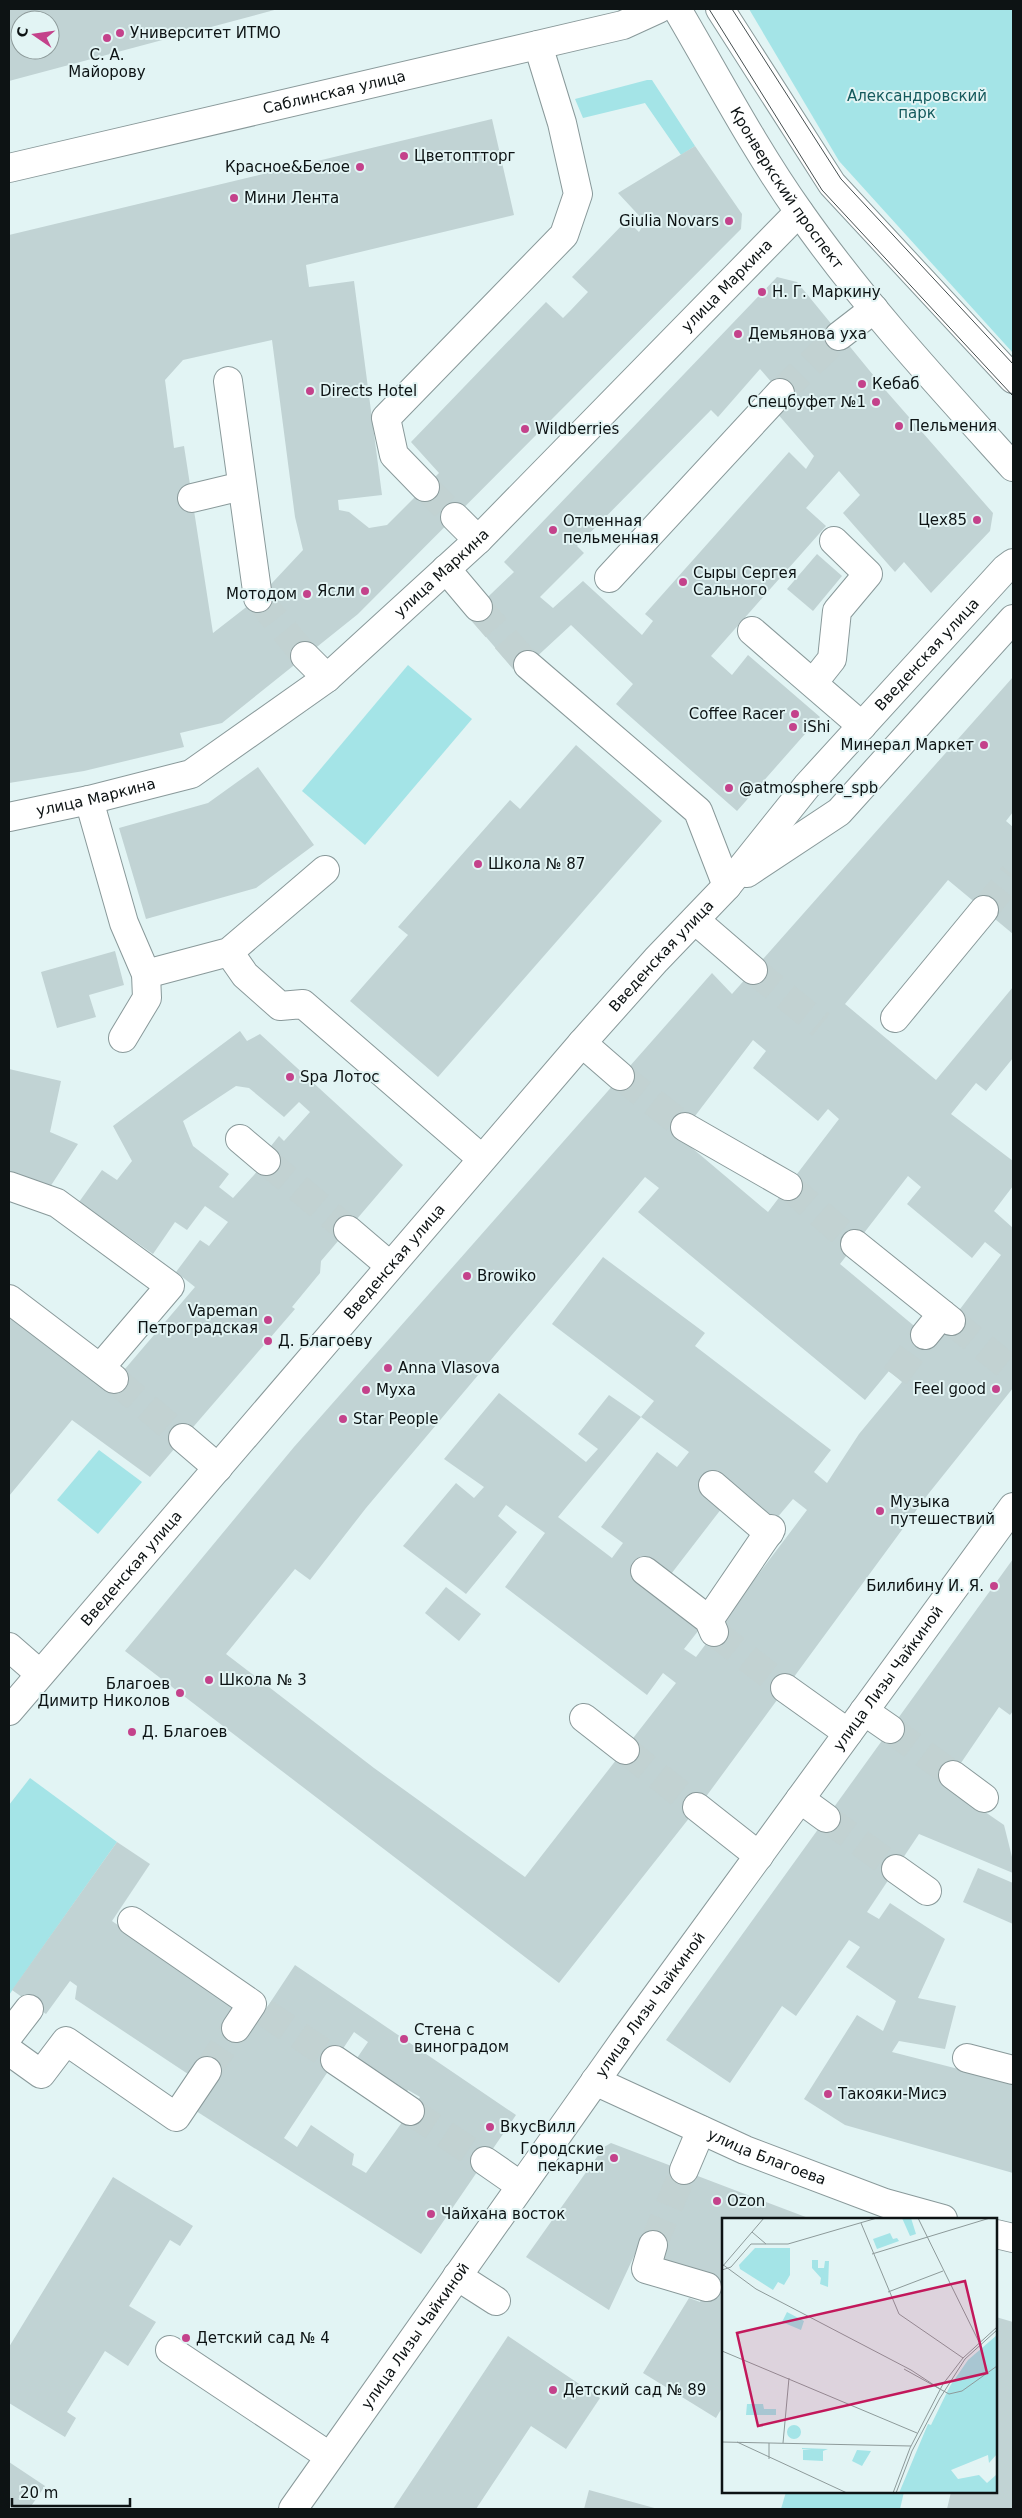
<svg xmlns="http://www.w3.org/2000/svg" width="1022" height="2518" font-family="'DejaVu Sans',sans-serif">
  <rect width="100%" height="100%" fill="#e2f4f4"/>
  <!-- green -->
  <g fill="#a4e4e7">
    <path d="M749,9h264v344l-174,-192z"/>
    <path d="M647,80h5l43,66 -14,9 -36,-52 -62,15 -8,-19z"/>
    <path d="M408,665l64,54 -107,126 -63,-54z"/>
    <path d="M99,1450l43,32 -44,52 -41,-34z"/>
    <path d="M30,1778l87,64 -108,153v-190z"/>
    <path d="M786,2492h118l-4,17h-119z"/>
  </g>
  <!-- building -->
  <g fill="#c1d3d4" fill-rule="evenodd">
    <path d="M9,9h269l-269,72zM20,20h30v30h-30z"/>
    <path d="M492,119l22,96 -208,50 3,22 45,-6 28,214 -44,5 1,10 10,2 20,16 18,-3 52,-52 -28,-31 135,-140 17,16 8,-8 17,-18 -16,-15 55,-57 12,12 6,-10 -27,-29 77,-47 47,68 -1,15 -383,385 -136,109 -42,10 4,14 -100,24 -75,12v-548zM272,340l23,177 8,33 -45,48 -45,35 -29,-187 -10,2 -9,-68 18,-20z"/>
    <path d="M777,277l20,5 90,110 106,121 -3,18 -59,62 -27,-31 -9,10 -52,-59 17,-18 -21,-24 -33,37 20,18 -115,130 21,19 16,-20 72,62 -83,94 -121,-107 17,-20 -62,-59 -53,49 -50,-58 46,-44 -10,-10zM760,369l26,30 -10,13 38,44 -8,13 -17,-17 -144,162 8,7 -11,14 -59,-54 -30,27 -13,-11 44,-44 -7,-7 134,-136 7,7z"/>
    <path d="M817,554l25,22 -29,35 -26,-22z"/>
    <path d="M1013,677v135l-7,9 7,6v107l-65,-54 -103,124 91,76 77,-93v71l-27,33 -10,-8 -25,31 62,47v25l-19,25 19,17v160l-84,105 -224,305 -146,185 -434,-332 169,-204 418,-474 20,21zM753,1040l13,11 -13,17 65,53 10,-12 11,10 -71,93 -89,-75zM908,1176l13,11 -14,17 65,54 13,-16 16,13 -50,66 -26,14 -85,-71zM645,1177l14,11 -21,24 227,188 24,-29 13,11 -43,52 -32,49 -13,-11 17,-22 -136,-104 10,-13 -102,-76 -51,67 102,77 -13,16 48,35 -12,15 -20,-15 -56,75 22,16 -11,15 -54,-41 83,-100 -32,-22 -31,39 20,15 -12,13 -87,-69 -55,66 40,28 -10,11 -18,-15 -53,63 63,48 51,-62 -19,-16 8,-11 39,28 -40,54 142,108 16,-22 13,10 -151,194 -151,-109 -148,-114 69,-85 15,11 56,-72zM713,1471l63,48 17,-20 14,11 -111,147 -12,-8 18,-23 -34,-48 57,-74 -24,-18z"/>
    <path d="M576,745l86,76 -224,256 -88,-76 58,-66 -10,-8 112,-127 10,9z"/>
    <path d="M258,767l56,78 -58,43 -110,31 -27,-91 89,-25z"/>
    <path d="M115,951l9,34 -35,10 7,22 -39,11 -16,-56z"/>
    <path d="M240,1031l7,10 13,-7 143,131 -82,96 -1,12 -28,34 3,2 -145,168 -78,-57 -63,76v-179l98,73 88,-103 -19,-15 24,-32 9,6 19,-24 -23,-16 -18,24 -12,-8 -22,32 -74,-52 23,-32 15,10 15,-19 -19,-35zM236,1086l13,2 35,29 15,-15 11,10 -26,29 -5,-5 -12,15 5,4 -39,43 -14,-11 10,-13 -36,-28 -10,-25z"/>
    <path d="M9,1069l52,12 -11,51 28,12 -28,43 -41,-16z"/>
    <path d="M1013,1559v152l-3,4 -11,-8 -53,78 58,40 8,32 1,-2v18l-94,-39 -52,78 12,7 11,-16 55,36 -27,59 38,8 -11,43 -46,-8 -7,11 121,31v90l-168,-48 -41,-26 53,-84 26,16 13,-30 -50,-34 14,-20 -11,-7 -53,76 -14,-10 -52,77 -64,-43z"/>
    <path d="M446,1587l35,27 -22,27 -34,-28z"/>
    <path d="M117,1842l33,22 -38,57 126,86 -2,21 12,8 47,-71 221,150 -95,139 -225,-143 -5,-35 -116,-77 2,-13 -7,-5 -24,33 -34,-24zM354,2032l14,10 -15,22 53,29 2,-3 12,7 -54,76 -14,-8 2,-11 -43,-29 -14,22 -13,-9z"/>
    <path d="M978,1868l35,15v41l-50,-22z"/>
    <path d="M611,2143l200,76h-88v187l-7,12 -73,-45 46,-75 11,4 7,-15 -48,-26 -18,-20 -32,69 -83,-53 78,-110z"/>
    <path d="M113,2177l80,49 -13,20 -10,-6 -41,66 27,16 -28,44 -23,-15 -38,61 9,6 -11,19 -56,-34v-56z"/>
    <path d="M996,2317l17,5v187h-66l4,-17h45z"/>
    <path d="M508,2336l92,62 -34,51 -35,-23 -55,83h-83z"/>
    <path d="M9,2462l36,24 -16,23h-13l-7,-4z"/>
    <path d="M589,2490l69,19h-74z"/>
  </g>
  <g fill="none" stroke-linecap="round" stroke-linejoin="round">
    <!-- minor-tunnel -->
    <g stroke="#c2d2d2" stroke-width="28" stroke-dasharray="28 14" stroke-linecap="butt">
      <path d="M780,393l59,-57"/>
      <path d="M425,487l30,30"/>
      <path d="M258,598l47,58"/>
      <path d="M478,607l50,58"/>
      <path d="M984,910l29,-35"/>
      <path d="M753,970l68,55"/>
      <path d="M620,1076l65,51"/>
      <path d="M266,1161l82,69"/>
      <path d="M788,1186l67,58"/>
      <path d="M951,1321l62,50"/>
      <path d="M895,1376l30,-41"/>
      <path d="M115,1380l68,58"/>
      <path d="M714,1632l71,56"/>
      <path d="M890,1729l63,46"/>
      <path d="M625,1750l72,57"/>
      <path d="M826,1818l70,51"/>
      <path d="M264,2012l71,48"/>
      <path d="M207,2071l29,-43"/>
      <path d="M410,2111l75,50"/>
      <path d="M653,2245l31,-75"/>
    </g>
    <defs>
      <g id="minor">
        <path id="s1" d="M677,9c40,68 77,139 123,204 63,90 139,172 213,254"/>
        <path d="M720,9l112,175 181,195"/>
        <path id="s2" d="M9,168l614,-143 35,-16"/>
        <path d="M839,336l35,-27"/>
        <path d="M228,381l30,217"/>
        <path d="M425,487l-31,-32 -8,-37 178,-183 14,-41 -16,-71 -24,-78"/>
        <path d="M192,498l50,-12"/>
        <path d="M455,517l23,23"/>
        <path d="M446,569l32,38"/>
        <path d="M609,578l171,-185"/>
        <path d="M752,631l110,95"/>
        <path d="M305,656l22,22"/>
        <path d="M528,665l170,146 29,75"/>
        <path d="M813,683l19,-24 5,-48 31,-37 -34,-33"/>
        <path d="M89,800l35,123 22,51 1,24 -24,40"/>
        <path id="s3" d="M9,817l80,-17 102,-26 136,-96 151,-138 321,-328"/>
        <path d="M747,873l92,-61 174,-193"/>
        <path d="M695,920l58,50"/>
        <path d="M229,952l16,23 35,31 23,-2 178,154"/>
        <path d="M146,974l83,-22 96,-82"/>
        <path d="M895,1018l89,-108"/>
        <path d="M582,1043l38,33"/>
        <path d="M685,1127l103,59"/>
        <path d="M240,1139l26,22"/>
        <path d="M9,1186l48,17 113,83 -70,82"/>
        <path d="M348,1230l41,35"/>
        <path d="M855,1244l96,77"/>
        <path d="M9,1299l105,80"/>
        <path d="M925,1335l17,-21"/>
        <path d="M183,1438l35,30"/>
        <path d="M713,1485l56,48"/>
        <path d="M645,1571l64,49 5,12"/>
        <path d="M709,1620l62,-91"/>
        <path d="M9,1647l31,27"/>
        <path d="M785,1688l63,45"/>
        <path id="s4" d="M9,1711l573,-668 74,-83 71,-74 80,-100 198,-217 8,-6"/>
        <path d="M864,1711l26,18"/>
        <path d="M584,1718l41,32"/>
        <path d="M953,1775l31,23"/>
        <path d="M800,1799l26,19"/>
        <path d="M697,1807l62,49"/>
        <path d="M896,1869l31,22"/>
        <path d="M132,1921l120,83 -16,24"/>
        <path d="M9,2035l20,-26"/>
        <path d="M9,2051l32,23 25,-33 110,76 31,-46"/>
        <path d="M967,2058l46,12"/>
        <path d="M335,2060l75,51"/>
        <path id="s5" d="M595,2081l150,69 140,53 58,16"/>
        <path d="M485,2161l36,25"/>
        <path d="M684,2170l17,-40"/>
        <path d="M996,2234l17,4"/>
        <path d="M653,2245l-7,24 61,18"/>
        <path d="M457,2276l39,25"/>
        <path d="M170,2350l159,106"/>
        <path id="s6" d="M293,2509l332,-470 388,-532"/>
      </g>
    </defs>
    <!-- minor casing -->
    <use href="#minor" stroke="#89999a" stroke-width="30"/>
    <!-- minor -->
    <use href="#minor" stroke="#fff" stroke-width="28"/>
    <!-- tram -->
    <g stroke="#464f50" stroke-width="1">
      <path d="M709,9l113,181 191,206"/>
      <path d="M732,9l109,170 172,185"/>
    </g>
  </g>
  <!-- markers -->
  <g fill="#c4428b" stroke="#e2f4f4" stroke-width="2">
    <circle cx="120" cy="33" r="5"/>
    <circle cx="107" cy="38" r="5"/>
    <circle cx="404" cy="156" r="5"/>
    <circle cx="360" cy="167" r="5"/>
    <circle cx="234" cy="198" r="5"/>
    <circle cx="729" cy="221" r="5"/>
    <circle cx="762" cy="292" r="5"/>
    <circle cx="738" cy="334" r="5"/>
    <circle cx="862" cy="384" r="5"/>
    <circle cx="310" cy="391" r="5"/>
    <circle cx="876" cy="402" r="5"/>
    <circle cx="899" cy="426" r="5"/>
    <circle cx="525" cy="429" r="5"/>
    <circle cx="977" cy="520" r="5"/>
    <circle cx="553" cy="530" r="5"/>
    <circle cx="683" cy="582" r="5"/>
    <circle cx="365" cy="591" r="5"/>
    <circle cx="307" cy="594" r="5"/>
    <circle cx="795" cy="714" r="5"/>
    <circle cx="793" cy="727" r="5"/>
    <circle cx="984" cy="745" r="5"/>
    <circle cx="729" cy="788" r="5"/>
    <circle cx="478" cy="864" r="5"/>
    <circle cx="290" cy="1077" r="5"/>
    <circle cx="467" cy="1276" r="5"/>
    <circle cx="268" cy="1320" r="5"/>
    <circle cx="268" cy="1341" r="5"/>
    <circle cx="388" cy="1368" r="5"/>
    <circle cx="996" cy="1389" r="5"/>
    <circle cx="366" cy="1390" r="5"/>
    <circle cx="343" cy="1419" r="5"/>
    <circle cx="880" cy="1511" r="5"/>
    <circle cx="994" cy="1586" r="5"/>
    <circle cx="209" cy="1680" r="5"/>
    <circle cx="180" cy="1693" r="5"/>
    <circle cx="132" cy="1732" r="5"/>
    <circle cx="404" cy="2039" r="5"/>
    <circle cx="828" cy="2094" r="5"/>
    <circle cx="490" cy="2127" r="5"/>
    <circle cx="614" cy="2158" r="5"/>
    <circle cx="717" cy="2201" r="5"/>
    <circle cx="431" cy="2214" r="5"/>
    <circle cx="186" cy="2338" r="5"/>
    <circle cx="553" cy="2390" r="5"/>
  </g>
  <g text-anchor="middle" stroke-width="4" stroke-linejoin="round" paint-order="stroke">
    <!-- poi labels -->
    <g font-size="15" fill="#0d1314" stroke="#e2f4f4" text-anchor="start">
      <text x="130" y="38">Университет ИТМО</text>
      <text x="107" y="60" text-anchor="middle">С. А.<tspan x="107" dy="17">Майорову</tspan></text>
      <text x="414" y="161">Цветоптторг</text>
      <text x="350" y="172" text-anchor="end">Красное&amp;Белое</text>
      <text x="244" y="203">Мини Лента</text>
      <text x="719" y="226" text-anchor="end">Giulia Novars</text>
      <text x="772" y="297">Н. Г. Маркину</text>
      <text x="748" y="339">Демьянова уха</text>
      <text x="872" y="389">Кебаб</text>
      <text x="320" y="396">Directs Hotel</text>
      <text x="866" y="407" text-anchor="end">Спецбуфет №1</text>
      <text x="909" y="431">Пельмения</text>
      <text x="535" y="434">Wildberries</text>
      <text x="967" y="525" text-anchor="end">Цех85</text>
      <text x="563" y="526">Отменная<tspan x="563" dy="17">пельменная</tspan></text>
      <text x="693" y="578">Сыры Сергея<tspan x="693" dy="17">Сального</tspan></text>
      <text x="355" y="596" text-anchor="end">Ясли</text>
      <text x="297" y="599" text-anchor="end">Мотодом</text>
      <text x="785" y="719" text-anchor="end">Coffee Racer</text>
      <text x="803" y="732">iShi</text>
      <text x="974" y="750" text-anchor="end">Минерал Маркет</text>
      <text x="739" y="793">@atmosphere_spb</text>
      <text x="488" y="869">Школа № 87</text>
      <text x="300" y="1082">Spa Лотос</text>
      <text x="477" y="1281">Browiko</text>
      <text x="258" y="1316" text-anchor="end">Vapeman<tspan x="258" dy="17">Петроградская</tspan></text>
      <text x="278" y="1346">Д. Благоеву</text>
      <text x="398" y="1373">Anna Vlasova</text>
      <text x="986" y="1394" text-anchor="end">Feel good</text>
      <text x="376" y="1395">Муха</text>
      <text x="353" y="1424">Star People</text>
      <text x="890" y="1507">Музыка<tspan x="890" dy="17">путешествий</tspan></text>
      <text x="984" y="1591" text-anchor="end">Билибину И. Я.</text>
      <text x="219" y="1685">Школа № 3</text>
      <text x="170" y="1689" text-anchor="end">Благоев<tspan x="170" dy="17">Димитр Николов</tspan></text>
      <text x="142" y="1737">Д. Благоев</text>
      <text x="414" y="2035">Стена с<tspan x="414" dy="17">виноградом</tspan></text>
      <text x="838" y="2099">Такояки-Мисэ</text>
      <text x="500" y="2132">ВкусВилл</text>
      <text x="604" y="2154" text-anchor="end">Городские<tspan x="604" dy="17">пекарни</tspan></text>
      <text x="727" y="2206">Ozon</text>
      <text x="441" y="2219">Чайхана восток</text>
      <text x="196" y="2343">Детский сад № 4</text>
      <text x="563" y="2395">Детский сад № 89</text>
    </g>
    <!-- street labels -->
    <g font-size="15" fill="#0d1314" stroke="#e2f4f4">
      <text dy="5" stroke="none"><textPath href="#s2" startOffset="334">Саблинская улица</textPath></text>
      <text dy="5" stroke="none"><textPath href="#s1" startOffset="210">Кронверкский проспект</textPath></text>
      <text dy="5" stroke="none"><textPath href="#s3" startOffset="914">улица Маркина</textPath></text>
      <text dy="5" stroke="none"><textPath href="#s3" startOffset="509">улица Маркина</textPath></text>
      <text dy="5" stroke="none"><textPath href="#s4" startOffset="1400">Введенская улица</textPath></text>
      <text dy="5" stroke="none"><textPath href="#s3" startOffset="89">улица Маркина</textPath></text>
      <text dy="5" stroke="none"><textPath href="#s4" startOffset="998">Введенская улица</textPath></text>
      <text dy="5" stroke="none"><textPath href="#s4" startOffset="592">Введенская улица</textPath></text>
      <text dy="5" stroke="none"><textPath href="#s4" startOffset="188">Введенская улица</textPath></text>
      <text dy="5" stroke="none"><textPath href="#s6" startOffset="1022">улица Лизы Чайкиной</textPath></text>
      <text dy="5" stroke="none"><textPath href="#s6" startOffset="618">улица Лизы Чайкиной</textPath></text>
      <text dy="5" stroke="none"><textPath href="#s5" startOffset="188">улица Благоева</textPath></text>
      <text dy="5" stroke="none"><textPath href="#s6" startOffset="212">улица Лизы Чайкиной</textPath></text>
    </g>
    <!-- park labels -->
    <g font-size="15" fill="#13595c" stroke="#e2f4f4">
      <text x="917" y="101">Александровский<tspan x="917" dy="17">парк</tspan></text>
    </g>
  </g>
  <!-- overview -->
  <g transform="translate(722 2218)">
    <rect width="275" height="275" fill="#e2f4f4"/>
    <path d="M180,0h9l5,16 -6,2zM168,15l3,6 4,-1 2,3 -22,8 -4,-10zM33,30h35v27l-6,10 -6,-3 -5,8 -33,-21 -1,-4zM90,42h6v8h6l1,-7h4l-1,26 -8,-3 1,-6 -9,-10zM65,94l17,9 -3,9 -19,-8zM275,117v119l-8,9 -1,-8 -37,15 7,9 21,-4 8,8 9,-8 1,18h-98l29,-69 3,1 19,-39 18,-26zM25,186h16l1,5h12v6h-30zM65 214a7 7 0 1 1 14 0a7 7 0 1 1-14 0ZM80,231v-1l26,1 -5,2v10l-20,-1v-10h8zM135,232l14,1 -9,15 -10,-5z" fill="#a4e4e7"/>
    <path fill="none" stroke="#8d9a9a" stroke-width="1" d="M196,0l61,124M139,5l38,91 64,44M30,14l14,12M150,36l118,-36M0,46l34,25 155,81 29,19M0,49l42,-49M0,52l9,-3 20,-23h37l89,-26M166,74l55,-21M0,133l195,82M182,151l45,25 13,-3 35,-25M0,224l189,4M15,224l110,51M61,225l6,-65M47,241v-16M171,275l17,-45 33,-64 20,-26 34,-31M174,275l16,-42 28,-53 25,-39 32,-29"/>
    <path fill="#c2185b" fill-opacity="0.15" stroke="#c2185b" stroke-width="2.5" d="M243,63l22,92 -229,53 -21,-93z"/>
    <rect width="275" height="275" fill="none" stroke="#0d1314" stroke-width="2.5"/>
  </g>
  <!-- border -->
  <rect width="1022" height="2518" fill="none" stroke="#0d1314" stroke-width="20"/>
  <!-- north arrow -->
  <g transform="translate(35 35) rotate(283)"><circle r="24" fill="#e2f4f4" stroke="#8d9a9a"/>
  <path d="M0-4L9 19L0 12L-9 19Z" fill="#c4428b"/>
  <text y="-8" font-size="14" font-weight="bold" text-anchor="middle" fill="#0d1314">С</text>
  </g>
  <!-- scale -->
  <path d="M12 2498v8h118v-8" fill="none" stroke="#0d1314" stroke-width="2.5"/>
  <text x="20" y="2498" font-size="15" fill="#0d1314" stroke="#e2f4f4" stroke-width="4" paint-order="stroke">20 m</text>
</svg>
